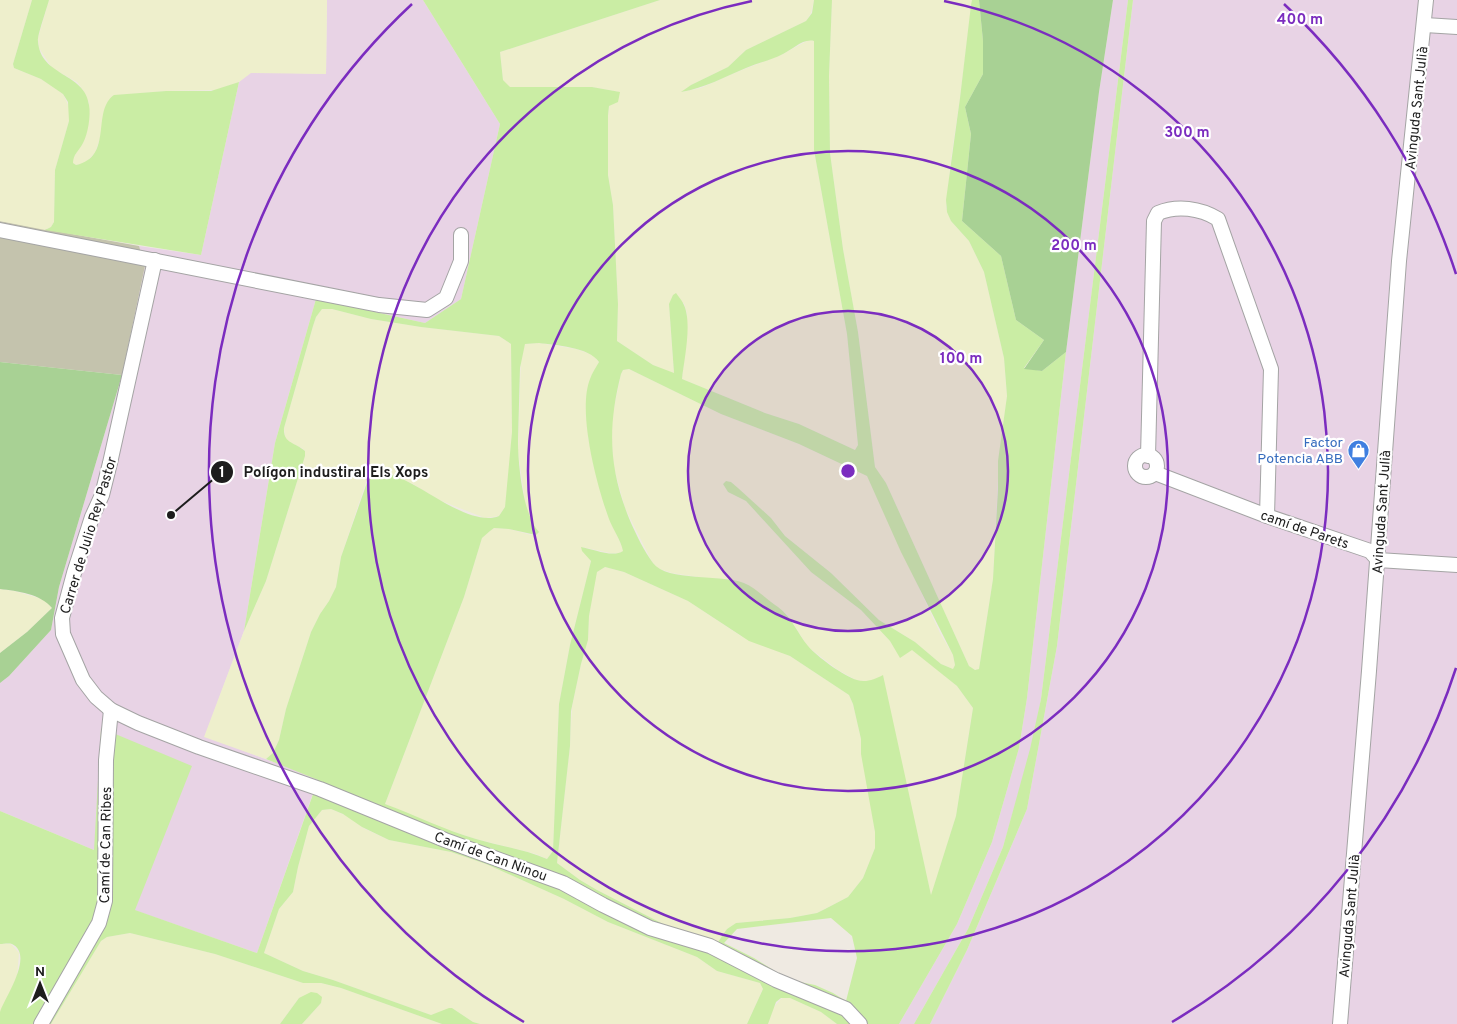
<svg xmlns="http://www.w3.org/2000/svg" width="1457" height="1024" font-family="Overpass,sans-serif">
  <rect width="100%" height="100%" fill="#efeae2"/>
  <!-- industrial -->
  <g fill="#e8d3e5">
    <path d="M327,0h96l77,124 -39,175 -36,24 -109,-24 -41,144 -31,188 -39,105 113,43 -61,174 -123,-43 57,-144 -97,84 -94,-39v-128l9,-7 42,-46 8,-43 63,-212 23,-109 -6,-20 62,9 38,-173 12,-10 75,2z"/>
    <path d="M1113,0h15l-87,699 -10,50 -28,98 -35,82 -54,95h-15l58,-100 35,-82 27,-94 8,-50 39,-346 33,-260z"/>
    <path d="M1133,0h324v1024h-527l37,-74 60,-141 30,-163z"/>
  </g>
  <!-- construction -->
  <path fill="#c4c3ad" d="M0,221l139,25 6,20 -23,109 -122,-13z"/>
  <!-- farmland -->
  <g fill="#eeefcc">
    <path d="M0,0h32l-19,64 1,4 27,11 11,7 11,8 6,13v14l-14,49 -1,52 -3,5 -6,3 -45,-9z"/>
    <path d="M49,0h278l-1,74 -75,-1 -12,9 -23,8 -50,1 -47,4 -12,8 -3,9 -3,23 -6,18 -10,10 -9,2 -3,-2v-5l12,-20 4,-35 -6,-13 -6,-8 -25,-14 -13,-20 -1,-10z"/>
    <path d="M660,0h154l-3,13 -5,8 -60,29 -18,17 -37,18 -9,7 19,-4 36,-16 44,-17 24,-13 4,-2 5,1v109l33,184 11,111 -3,5 -56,-26 -34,-11 -83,-34 5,-45v-20l-3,-11 -15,1 5,70 -21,-9 -36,-24 1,-37 -5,-99 -5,-30v-60l1,-9 10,-14 -27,-5h-83l-6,-7 -3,-28z"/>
    <path d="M832,0h140l-12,98 -9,61 -5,48 5,14 18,20 15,31 20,86 3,38 -8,61 -6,122 -14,90 -2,1 -5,-1 -3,-3 -83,-183 -11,-16 -17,-135 -15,-83 -13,-96 -1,-77z"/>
    <path d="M322,309h10l39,10 50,8 78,9 12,8 1,88 -5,66 -2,9 -6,9 -14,2 -46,-18 -26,-16 -18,-8 -21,-5 -7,8 -26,78 -5,30 -7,14 -9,13 -9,18 -25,77 -7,31 -6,13 -7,6 -62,-22 40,-106 22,-50 39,-125v-5l-3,-3 -14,-6 -3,-4 -1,-10 29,-102 3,-9z"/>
    <path d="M539,343l37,6 17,6 6,7 -9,17 -3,20 1,39 19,75 17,38 -5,2h-9l-28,-6 9,14 -21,84 -11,59 -6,147 -6,8 -11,-5 -60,-15 -37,-12 -54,-23 79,-207 18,-59 4,-4 8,-6 15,1 22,6 7,-3 -7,-9 -5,-14 -8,-58 3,-93 4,-14z"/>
    <path d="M629,369l92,45 78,30 68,32 73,157 13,22 2,10 -2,4 -12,-5 -26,-22 -36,-22 -48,-47 -46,-37 -14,-18 -33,-30 -7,-6 -5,-1 -3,3 5,8 18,9 65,71 50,38 29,31 10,16 12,-8 45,37 16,22 -17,108 -25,80 -49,-220 -11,5h-10l-5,-1 -18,-10 -30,-23 -21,-33 -42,-31 -20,-4 -20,-1 -33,-5 -15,-5 -6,-8 -26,-52 -11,-40 -2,-21v-30l9,-43 2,-4z"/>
    <path d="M605,567l19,5 64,29 53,35 49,20 59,39 4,9 8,35 14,93v16l-12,30 -15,19 -31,16 -27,5 -54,5 -9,6 -9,13 -49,-15 -72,-37 -17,-10 -23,-17 13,-117 2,-39 9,-43 7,-24 1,-24 5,-35 3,-9z"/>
    <path d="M0,589l14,2 32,9 6,8 -25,24 -27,21z"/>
    <path d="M331,809l18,8 16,12 24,11 62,12 35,12 78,35 44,23 89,35 20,14 43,12 3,6 -16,35h-267l-7,-2 -21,-14 -21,7 -98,-35 -30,-9 -39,-18 15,-44 14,-17 5,-25 11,-41 13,-16z"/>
    <path d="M130,933l85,21 88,29h18l20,5 101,36h-140l19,-21 -22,-5 -19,26h-229l50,-83 6,-4z"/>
    <path d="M0,944h11l8,9 -2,24 -17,36z"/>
    <path d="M782,998h8l31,14 16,12h-69l5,-16z"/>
  </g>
  <!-- grass -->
  <g fill="#caeda4" fill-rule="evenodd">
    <path d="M32,0h17c-2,8 -12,36 -11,41 2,36 47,31 51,64 2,10 -1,29 -6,38 -4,8 -10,11 -10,20l3,2c38,-8 15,-54 38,-70l52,-4h45l28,-9 -38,173 -156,-25 6,-3 3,-5 1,-52 14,-49 -1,-19 -5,-8 -22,-15 -27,-11 -1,-4z"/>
    <path d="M423,0h237l-160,52 3,28 7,7h82l28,5 -2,10 -9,4 -1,9v60l5,30 5,99 -1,37 36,24 21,8 -5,-69 4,-9 3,-2c2,3 5,6 7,10 10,18 1,56 -1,76l83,34 34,11 56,26 3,-5 -11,-111 -33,-184v-109c-11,-3 -22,9 -31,13 -12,6 -25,9 -37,14 -22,9 -41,20 -65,24l10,-7 37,-18 18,-17 60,-29 6,-8 2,-13h18l-3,76 1,77 13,96 15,83 17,135 11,16 83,183 6,4 4,-1 14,-90 5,-90v-28l9,-65 -3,-38 -20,-86 -15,-31 -18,-20 -4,-9 -1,-12 14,-102 11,-93 1,-5h7l4,41v33l-18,33 6,27 -9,87 39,35 15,64 28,20 -20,28 18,3 24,-19 -39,346 -8,50 -27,94 -35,82 -58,100h-62l-16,-12 -31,-14h-9l-5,4 -8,22h-21l16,-35 -3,-6 -43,-12 -20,-14 -89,-35 -44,-23 -78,-35 -35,-12 -62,-12 -27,-13 -19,-13 -12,-5 -9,1 -13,16 -11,41 -5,25 -14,17 -15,44 39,18 30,9 98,35 18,-7h3l21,14 7,2h-38l-101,-36 -20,-5h-18l-88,-29 -85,-21 -23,4 -6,4 -50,83h-51c0,-4 0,-8 0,-12 4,-13 35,-57 12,-68 -3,-1 -9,0 -12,0v-133l94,39 7,-122 91,38 -57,144 122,43 61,-173 -52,-21 7,-6 6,-13 7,-31 25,-77 9,-18 9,-13 7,-14 5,-30 29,-83 3,-3c14,1 29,7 41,14 21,11 61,41 85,31l6,-9 7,-75 -1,-88 -12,-8 -78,-9 -50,-8 -39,-10h-10l-6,8 -3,9 -29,102c-1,16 11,14 21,23v5l-39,125 -22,50 31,-188 41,-144 109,24 36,-24 39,-175zM539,343c16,2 50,4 60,19 -3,5 -7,11 -9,17 -13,33 7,107 19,140 4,11 12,21 14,32 -10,7 -30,-2 -42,-4l1,4 9,10 -21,84 -11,59 -6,147 -6,8c-23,-10 -48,-13 -71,-20 -32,-9 -61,-24 -91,-35l79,-207 18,-59 8,-7 4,-3 15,1 27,6 3,-3c-16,-17 -21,-68 -21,-91l2,-73 5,-24zM629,369l92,45 78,30 68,32 34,76 52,103 2,10 -2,4 -12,-5 -26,-22 -36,-22 -48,-47 -46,-37 -14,-18 -33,-30 -7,-6 -5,-1 -3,3 5,8 18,9 65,71 50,38 29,31 10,17 12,-8 45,36 16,22 -17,108 -25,79 -48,-220c-8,4 -17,8 -26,5 -12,-3 -41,-24 -49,-34 -11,-13 -16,-29 -30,-39 -11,-7 -22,-19 -34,-24 -22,-9 -77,-1 -91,-20 -9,-12 -16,-27 -22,-40 -22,-52 -24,-94 -10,-149l2,-4zM605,567l19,5 64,29 61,40 41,15 59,39 4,9 8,35v15l14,78v16l-12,30 -15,19 -23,12 -8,4 -27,5 -54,5 -9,6 -9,13 -49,-15 -72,-37 -17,-10 -23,-17 13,-117 1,-35 10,-47 7,-24 1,-24 8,-44zM831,918l21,18 5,22 -11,43 -13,-8 -18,-8 -20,-4 -17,-8 -24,-15 -30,-15 13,-14z"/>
    <path d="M1128,0h5l-76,646 -30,163 -60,141 -37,74h-16l54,-95 35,-82 27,-98 11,-50z"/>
    <path d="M311,992l6,1 5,4 -1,6 -19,21h-22l19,-26z"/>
  </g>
  <!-- forest -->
  <g fill="#a8d194">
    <path d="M979,0h134l-14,92 -33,260 -24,19 -18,-2 20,-29 -28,-20 -15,-64 -39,-35 9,-87 -6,-27 18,-33v-33z"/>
    <path d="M0,362l122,13 -63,212 -8,43 -42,46 -9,7v-30l27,-21 25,-24c-11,-14 -35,-17 -52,-19z"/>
  </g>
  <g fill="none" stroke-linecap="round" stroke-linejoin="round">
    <defs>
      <g id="minor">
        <path d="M1425,25l32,2"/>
        <path d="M0,230l379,75 48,5 19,-12 15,-37v-26"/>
        <path d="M155,260l-45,203 -8,32 -10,22 -18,56 -12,45 1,16 20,46 13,17 15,13 27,13 61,24 121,42 125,51 118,43 40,22 47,23 60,18 66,34 70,29 14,15"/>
        <circle cx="1146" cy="466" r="11"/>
        <path d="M1148,456l6,-235 4,-8c19,-8 42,-5 60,6l53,150 -4,147"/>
        <path d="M1155,473l112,43 103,35 8,9 79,5"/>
        <path d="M41,1024l58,-101 6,-22 1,-141 5,-50"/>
        <path d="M1340,1024l29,-353 30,-410 27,-261"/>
      </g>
    </defs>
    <!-- minor casing -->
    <use href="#minor" stroke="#a4a4a4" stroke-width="16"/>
    <!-- minor -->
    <use href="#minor" stroke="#fff" stroke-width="14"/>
  </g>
  <!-- distance rings -->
  <circle cx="848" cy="471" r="160" fill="#7b2cbf" fill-opacity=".12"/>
  <g fill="none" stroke="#7b2cbf" stroke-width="2.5">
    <circle cx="848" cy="471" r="160"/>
    <circle cx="848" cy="471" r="320"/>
    <path d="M944 1A480 480 0 1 1 752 1"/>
    <path d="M1456 668A639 639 0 0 1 1172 1022M524 1022A639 639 0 0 1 412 4M1284 4A639 639 0 0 1 1456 274"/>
  </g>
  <!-- icons -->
  <defs>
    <symbol id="shop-pin" viewBox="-11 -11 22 30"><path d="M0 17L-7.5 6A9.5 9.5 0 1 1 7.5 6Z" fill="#3f7fe0" stroke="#fff"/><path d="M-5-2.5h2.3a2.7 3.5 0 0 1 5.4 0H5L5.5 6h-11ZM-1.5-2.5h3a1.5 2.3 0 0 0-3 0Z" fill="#fff"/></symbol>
  </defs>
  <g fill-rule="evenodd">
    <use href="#shop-pin" x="1346" y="438" width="25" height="34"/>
  </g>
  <g text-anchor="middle" stroke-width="4.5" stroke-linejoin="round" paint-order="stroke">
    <!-- street labels -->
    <g font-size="14" fill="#1d1d1d" stroke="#fff">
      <text transform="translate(1416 108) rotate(-84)" y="5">Avinguda Sant Julià</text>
      <text transform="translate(1381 512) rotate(-86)" y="5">Avinguda Sant Julià</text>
      <text transform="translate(1305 529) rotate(19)" y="5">camí de Parets</text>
      <text transform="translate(88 535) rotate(-73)" y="5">Carrer de Julio Rey Pastor</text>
      <text transform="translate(105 845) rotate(-89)" y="5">Camí de Can Ribes</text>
      <text transform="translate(491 856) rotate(20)" y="5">Camí de Can Ninou</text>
      <text transform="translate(1349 916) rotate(-85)" y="5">Avinguda Sant Julià</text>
    </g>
    <!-- shop labels -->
    <g font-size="14" fill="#366cbe" stroke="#fff" text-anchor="end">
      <text x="1343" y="447">Factor<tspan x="1343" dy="16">Potencia ABB</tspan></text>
    </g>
  </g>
  <circle cx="848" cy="471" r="8" fill="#7b2cbf" stroke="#fff" stroke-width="2.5"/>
  <g font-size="15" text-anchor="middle" font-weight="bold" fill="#7b2cbf" stroke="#fff" stroke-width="4.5" stroke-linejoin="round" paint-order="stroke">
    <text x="1300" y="24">400 m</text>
    <text x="1187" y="137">300 m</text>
    <text x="1074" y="250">200 m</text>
    <text x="961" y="363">100 m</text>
  </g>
  <!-- callouts -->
  <path fill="none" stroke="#1d1d1d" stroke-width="2" d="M171 515L222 472"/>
  <g fill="#1d1d1d" stroke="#fff" stroke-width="2">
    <circle cx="171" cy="515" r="5"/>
    <circle cx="222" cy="472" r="12"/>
  </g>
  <g font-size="15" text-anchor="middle" font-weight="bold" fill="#fff">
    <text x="222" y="477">1</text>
  </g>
  <g font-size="15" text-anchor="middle" font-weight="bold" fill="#1d1d1d" stroke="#fff" stroke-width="4.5" stroke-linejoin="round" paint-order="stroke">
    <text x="336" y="477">Polígon industiral Els Xops</text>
  </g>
  <!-- north arrow -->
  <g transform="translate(40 984)" stroke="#ffffff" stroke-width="4" paint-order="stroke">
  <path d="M0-4L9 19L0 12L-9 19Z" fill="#1d1d1d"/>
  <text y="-8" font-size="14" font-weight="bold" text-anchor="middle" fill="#1d1d1d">N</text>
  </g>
</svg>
